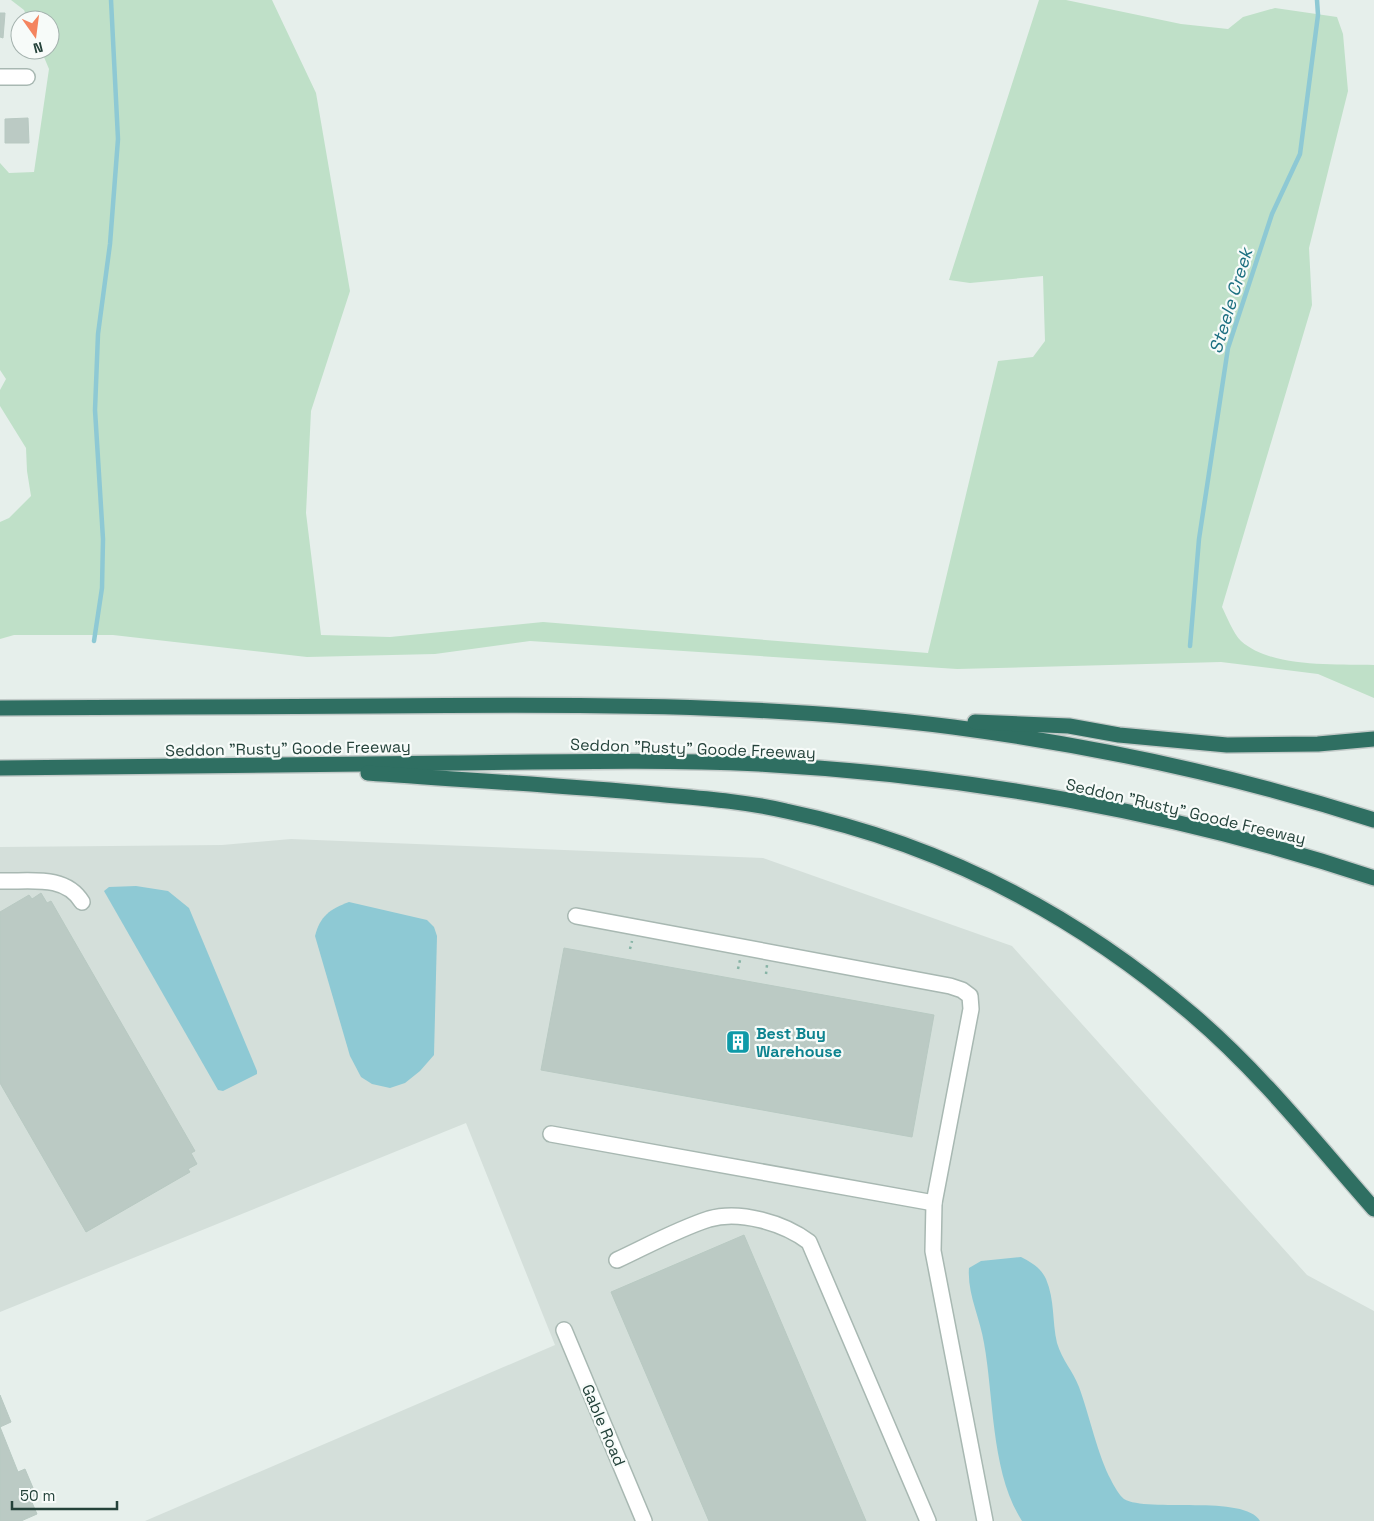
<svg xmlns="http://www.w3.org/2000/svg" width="1374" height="1521" font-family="'Space Grotesk',sans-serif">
  <rect width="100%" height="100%" fill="#e6efeb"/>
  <!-- built -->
  <path fill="#d4dfda" d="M291,839l472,19 249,88 295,329 67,36v210h-1229l410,-176 -89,-222 -466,189v-465l222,-2z"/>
  <!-- green -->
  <path fill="#bfe0c8" d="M11,0h261l44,93 34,198 -39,120 -5,102 15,122 69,2 153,-15 385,31 70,-292 35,-4 12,-16 -2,-65 -73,7 -21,-3 90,-280h27l115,24 47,5 15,-12 32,-9 62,9 6,17 5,57 -39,157 3,57 -90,302c5,10 11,26 19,34 30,27 94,23 133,24v33l-56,-24 -97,-12 -264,7 -427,-28 -95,13 -128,3 -194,-22h-99l-14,4v-117l9,-4 22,-22 -4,-25 -1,-23 -26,-42v-16l6,-11 -6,-9v-207l9,10 25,-1 15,-103 -8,-19h9v-30h-22l-4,-10z"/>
  <!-- water -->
  <g fill="#8ec9d4">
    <path d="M136,886l32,5 21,17 68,163v3l-34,17 -5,-1 -114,-199 5,-4z"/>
    <path d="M349,902l78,18 7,7 3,9 -3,119 -14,16 -15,12 -15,5 -18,-4 -11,-7 -11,-21 -35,-120c5,-20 15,-27 34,-34z"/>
    <path d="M1021,1257c10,5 20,11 25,22 9,21 6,43 11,64 5,17 16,28 22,44 10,27 19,69 32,93 3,6 8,15 13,19 23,14 121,-5 136,22h-238c-31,-48 -28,-123 -38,-178 -4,-25 -17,-50 -15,-75l12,-7z"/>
  </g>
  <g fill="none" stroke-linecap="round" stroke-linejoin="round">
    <!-- stream -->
    <g stroke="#8ec9d4" stroke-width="4.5">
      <path d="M94,641l8,-53 1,-49 -8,-129 3,-76 12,-90 8,-105 -7,-139"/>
      <path d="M1190,646l9,-107 29,-191 44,-134 28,-60 18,-139 -1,-15"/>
    </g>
  </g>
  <!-- building -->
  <g fill="#bbcac4" stroke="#b8c9c2">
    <path d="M0,13h5l-2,25 -3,-1z"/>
    <path d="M28,118l1,25h-24v-24z"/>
    <path d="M41,893l6,10 4,-2 144,250 -4,2 6,11 -9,5 2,3 -104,60 -86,-149v-171l29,-17 3,4z"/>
    <path d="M564,948l370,67 -22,122 -371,-67z"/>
    <path d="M744,1235l122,286h-157l-98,-229z"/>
    <path d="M0,1395l11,27 -11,5z"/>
    <path d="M0,1427l18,45 7,-3 11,26 -6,3 7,16 -16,7h-21z"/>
  </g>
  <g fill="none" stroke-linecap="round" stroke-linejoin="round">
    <defs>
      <g id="minor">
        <path d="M0,77h27"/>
        <path d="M0,881c29,1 65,-7 82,21"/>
        <path d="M576,916l374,70 12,4 8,6 1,13 -37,194 -1,48 52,270"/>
        <path d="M551,1134l383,69"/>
        <path d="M617,1260c30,-14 61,-31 92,-41 31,-9 75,4 100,23l119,279"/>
        <path d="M564,1330l80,191"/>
      </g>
      <g id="highway">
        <path d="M0,708c125,-1 251,-1 376,-2 192,-2 386,-3 577,21 143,19 284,49 421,93"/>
        <path d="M975,722l94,4 50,9 108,10 91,-1 56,-5"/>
        <path d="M0,768c151,-1 302,-3 453,-5 102,-1 204,-4 306,1 207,11 418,48 615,114"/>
        <path d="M368,773c95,7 191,12 287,21 43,4 88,7 131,17 153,32 289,103 407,204 67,57 123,128 181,194"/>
      </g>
    </defs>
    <!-- minor casing -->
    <use href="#minor" stroke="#a8b8b2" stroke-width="18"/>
    <!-- highway casing -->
    <use href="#highway" stroke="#c2cac8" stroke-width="18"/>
    <!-- path -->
    <g stroke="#86b3a5" stroke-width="2.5" stroke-dasharray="2.5 4" stroke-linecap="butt">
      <path d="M630,949l2,-8"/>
      <path d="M738,969l2,-9"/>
      <path d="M766,974l1,-9"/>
    </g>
    <!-- minor -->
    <use href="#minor" stroke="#fff" stroke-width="15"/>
    <!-- highway -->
    <use href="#highway" stroke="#2f6f62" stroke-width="15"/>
  </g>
  <!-- icons -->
  <defs>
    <symbol id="building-square" viewBox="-11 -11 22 22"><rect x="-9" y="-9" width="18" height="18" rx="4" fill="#0f9aa8" stroke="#f7fbf9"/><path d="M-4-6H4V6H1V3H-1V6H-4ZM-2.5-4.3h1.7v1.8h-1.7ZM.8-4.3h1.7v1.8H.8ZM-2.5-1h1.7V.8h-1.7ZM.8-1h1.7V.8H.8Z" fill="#fff"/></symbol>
  </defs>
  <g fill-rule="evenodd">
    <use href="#building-square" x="724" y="1028" width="28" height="28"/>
  </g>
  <g text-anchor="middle" stroke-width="4.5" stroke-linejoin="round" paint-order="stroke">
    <!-- street labels -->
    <g font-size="16" fill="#24423a" stroke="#f7fbf9">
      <text transform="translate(288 748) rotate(-1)" y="6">Seddon "Rusty" Goode Freeway</text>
      <text transform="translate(693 748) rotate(2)" y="6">Seddon "Rusty" Goode Freeway</text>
      <text transform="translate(1186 811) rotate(13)" y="6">Seddon "Rusty" Goode Freeway</text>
      <text transform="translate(604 1425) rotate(67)" y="6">Gable Road</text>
    </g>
    <!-- culture labels -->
    <g font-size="16" font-weight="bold" fill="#0d838f" stroke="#f7fbf9" text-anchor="start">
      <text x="756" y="1039">Best Buy<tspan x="756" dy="18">Warehouse</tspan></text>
    </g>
    <!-- water labels -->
    <g font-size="18" font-style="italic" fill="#1c6f80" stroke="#f7fbf9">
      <text transform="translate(1231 301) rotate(-73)" y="6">Steele Creek</text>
    </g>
  </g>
  <!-- north arrow -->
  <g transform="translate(35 35) rotate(166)"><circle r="24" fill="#f7fbf9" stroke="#a3b1ad"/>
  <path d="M0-4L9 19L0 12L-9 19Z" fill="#f4845f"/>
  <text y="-8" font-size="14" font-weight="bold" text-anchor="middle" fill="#24423a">N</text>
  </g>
  <!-- scale -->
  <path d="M12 1501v8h105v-8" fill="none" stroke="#24423a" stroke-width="2.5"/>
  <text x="20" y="1501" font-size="15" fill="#24423a" stroke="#f7fbf9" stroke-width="4" paint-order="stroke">50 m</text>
</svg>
